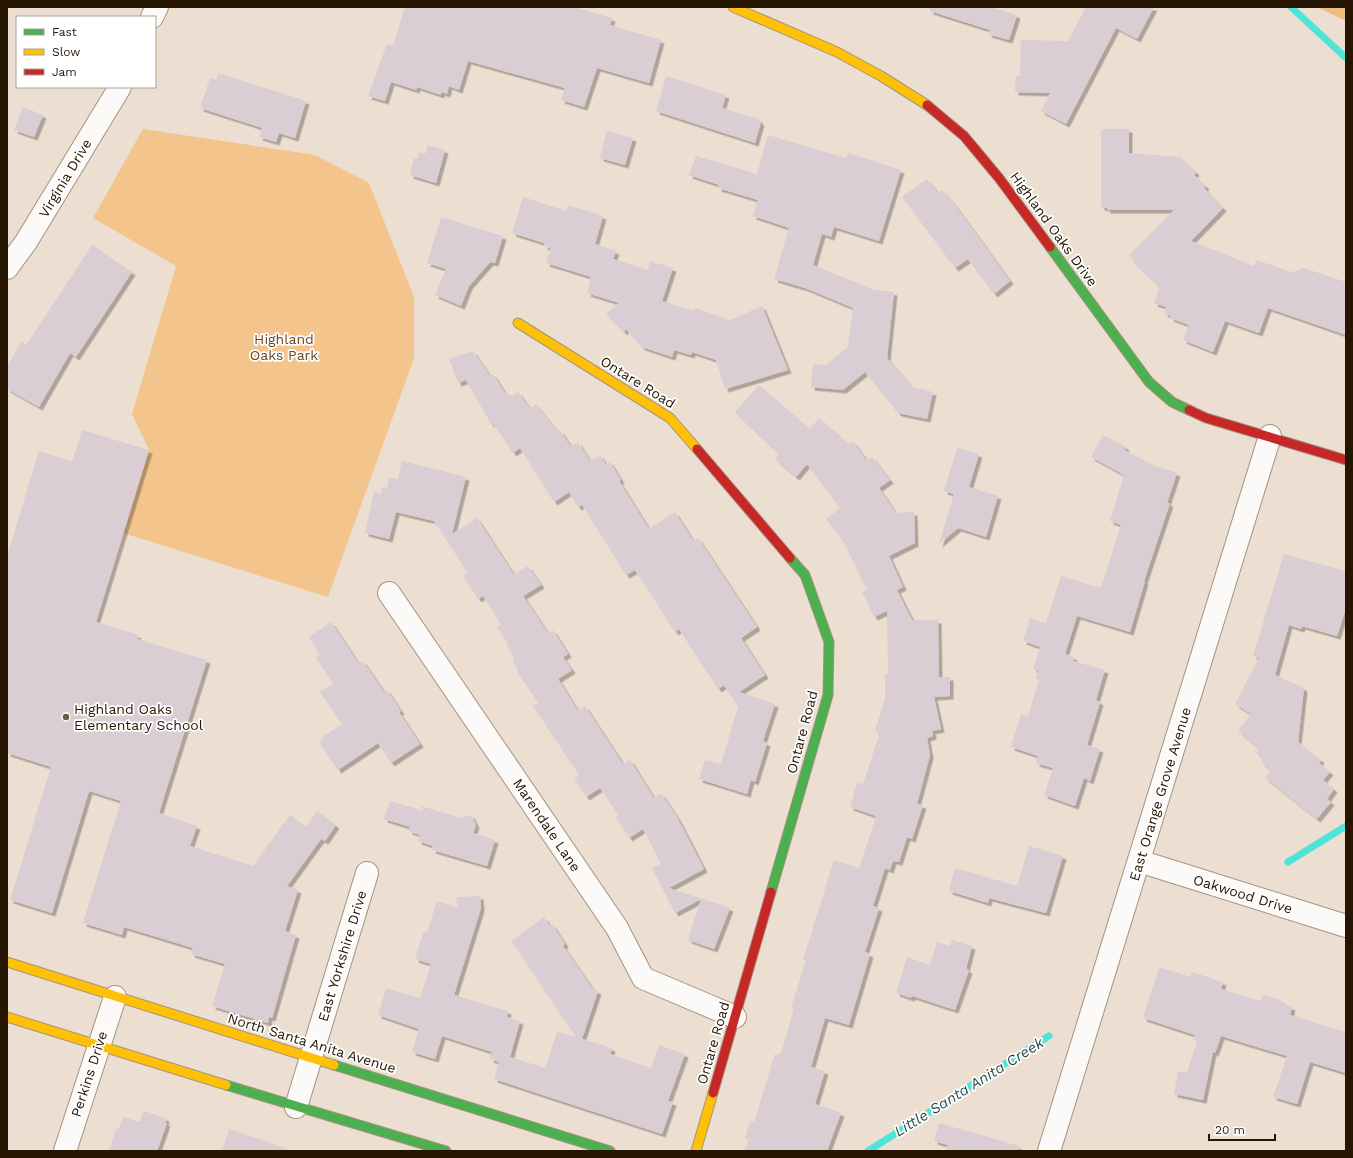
<svg xmlns="http://www.w3.org/2000/svg" width="1353" height="1158" font-family="'Work Sans',sans-serif">
  <defs>
    <filter id="shadow"><feDropShadow dx="3.5" dy="3.5" stdDeviation="0" flood-color="#0004"/></filter>
  </defs>
  <rect width="100%" height="100%" fill="#ecded0"/>
  <!-- green -->
  <path fill="#f3c48b" d="M143,129l172,26 54,28 45,114v61l-86,239 -205,-64 26,-83 -17,-36 44,-148 -83,-48z"/>
  <!-- forest -->
  <path fill="#edbc7f" d="M1317,7h29v14z"/>
  <g fill="none" stroke-linecap="round" stroke-linejoin="round">
    <!-- stream -->
    <g stroke="#4fe4d8" stroke-width="7">
      <path d="M1291,7l55,51"/>
      <path d="M1288,862l58,-36"/>
      <path d="M868,1151l181,-115"/>
    </g>
  </g>
  <!-- building -->
  <g fill="#dbcdd4" filter="url(#shadow)">
    <path d="M405,7h169l38,11 -2,7 51,15 -12,43 -52,-15 -13,39 -23,-7 4,-12 -97,-27 -9,29 -10,-4 -2,8 -6,-2v3l-24,-8 -1,3 -25,-8 -6,19 -17,-5 19,-52 6,2z"/>
    <path d="M930,7h61l26,8 -8,25 -21,-6 2,-4 -60,-19z"/>
    <path d="M1086,7h68l-17,32 -21,-11 -50,96 -25,-13 9,-18 -35,-1 1,-16h4l1,-36 47,1z"/>
    <path d="M218,73l88,28 -11,37 -16,-5 -3,9 -17,-5 3,-9 -62,-20 10,-30 6,2z"/>
    <path d="M666,76l60,19 -4,13 37,11v2l2,1 -6,21 -99,-32z"/>
    <path d="M23,107l20,8 -9,22 -20,-7z"/>
    <path d="M1101,129h28v24l51,4 16,15 -2,3 12,11 -2,2 19,20 -32,33 63,25 2,-6 39,13 1,-3 4,1 1,-4 45,15v53l-78,-27 -9,25 -34,-12 -12,31 -30,-12 6,-15 -19,-7 1,-2 -7,-3 2,-6 -12,-4 6,-16 -27,-25 2,-1 -6,-6 45,-45h-67v-2l-6,-1z"/>
    <path d="M607,131l26,7 -8,27 -25,-7z"/>
    <path d="M768,135l78,23 2,-5 53,17 -22,71 -45,-14 -3,10 -9,-3 -9,31 61,25 20,2 -7,66 25,29 21,5 -6,27 -29,-6 -33,-41 -22,18 -32,-3 2,-23 13,1 22,-18 5,-39 -48,-20 -31,-9 15,-51 -36,-12 5,-16 -40,-12 1,-3 -30,-10 7,-19 61,18z"/>
    <path d="M428,145l17,5 -9,33 -26,-8 4,-17 3,1 2,-7 6,2z"/>
    <path d="M927,179l11,14 4,-3 13,15 55,76 -16,13 -26,-35 -13,9 -53,-71z"/>
    <path d="M523,197l43,14 2,-6 35,11 -8,28 21,7 -3,8 35,11 2,-9 23,7 -11,33 32,10 1,-3 35,12 32,-14 26,64 -63,19 -9,-29 -24,-8 -1,3 -17,-5 -2,7 -30,-10 -16,-18 -2,3 -18,-18 13,-11 -32,-10 4,-16 -45,-14 5,-14 -7,-3v-3l-32,-10z"/>
    <path d="M441,217l62,19 -8,27 -5,-1 -21,24 -8,20 -26,-11 11,-26 -19,-6z"/>
    <path d="M92,245l40,27 -56,85 -6,-4 -31,54 -32,-18v-22l14,-25 5,3z"/>
    <path d="M473,351l17,25 3,-2 12,19 2,-1 3,5 8,-5 12,17 6,-5 22,28 2,-2 11,17 7,-5 12,19 10,-6 6,10 4,-3 11,18 -2,1 30,48 26,-17 18,29 5,-3 59,89 -16,11 24,37 -26,17 36,12 -12,37 4,2 -12,39 -4,-2 -4,14 -48,-15 6,-19 16,4 17,-57 -14,-22 -6,4 -39,-60 -4,3 -40,-62 -9,5 -44,-70 -4,2 -9,-15 -15,10 -34,-54 -7,5 -20,-30 -2,1 -25,-44 -8,3 -9,-24z"/>
    <path d="M759,385l51,44 9,-11 30,26 4,-3 14,20 5,-4 18,23 -11,8 17,25 18,-1 1,31 -26,13 14,31 -6,3 15,30h26l1,57h11v19l-16,1 7,32 -9,2 1,5 -6,2 3,17 -13,49 6,1 -11,34 -5,-2 -8,25 -6,-1 -3,9 -5,-2 -12,38 6,2 -14,44 5,2 -21,71 -24,-7 -14,49 14,4 -10,33 26,9 -14,38h-82l4,-12 -4,-1 5,-17 4,1 21,-68 4,1 3,-5 12,-41 -3,-1 15,-48h-3l31,-100 25,8 17,-52 -26,-9 7,-24 6,1 17,-52 -5,-1 10,-32v-25h3l-1,-63 -13,6 -12,-25 5,-2 -24,-49 -17,-22 14,-11 -33,-44 -11,13 -21,-18 4,-5 -44,-42z"/>
    <path d="M82,430l67,20 -53,172 42,13 -1,4 70,21 -48,153 38,13 -7,20 63,20 37,-51 16,12 11,-16 19,14 -11,16 -4,-2 -34,47 11,4 -13,41 11,4 -24,83 -3,-1 -1,6 -56,-17 13,-42 -34,-10 2,-6 -69,-21 -2,8 -39,-12 38,-122 -32,-10 -37,122 -42,-13 41,-133 -44,-14v-197l32,-105 33,10z"/>
    <path d="M1103,435l23,12 -2,3 31,16 22,7 -10,30h3l-26,78h1l-15,51 -53,-16 -12,38 9,3 -1,4 32,9 -9,30 4,2 -13,43 13,4 -10,32 -6,-3 -9,28 -31,-11 9,-27 -17,-5 2,-7 -27,-9 10,-33 7,2 11,-36 -3,-1 3,-8 -6,-2 7,-22 -17,-6 7,-23 16,5 15,-47 40,12 20,-63 -11,-4 14,-46 -33,-18z"/>
    <path d="M957,448l22,6 -10,33 29,9 -12,41 -28,-9 -19,16 15,-50 -10,-3z"/>
    <path d="M402,461l64,16 -14,57 25,-16 37,57 14,-9 13,19 -18,11 25,37 5,-3 15,24 -5,3 9,13 -14,9 20,32 7,-5 38,58 7,-4 24,38 7,-5 16,24 27,52 -35,19 61,20 -16,41 -26,-9 13,-41 -26,14 -23,-45 9,-4 -18,-35 -14,9 -13,-21 2,-2 -18,-27 -14,9 -12,-19 5,-3 -46,-69 5,-3 -22,-33 2,-1 -6,-9 3,-1 -8,-13 2,-1 -12,-18 4,-3 -18,-28 -5,3 -15,-23 4,-3 -5,-9 -28,-43 -38,-9 -7,27 -24,-6 9,-41 7,2 1,-7 5,1 2,-11 9,2z"/>
    <path d="M1284,554l62,17v37l-9,28 -35,-10 -1,3 -12,-4 -14,50 29,13 -6,54 23,18 -2,3 11,9 -7,8 11,9 -7,10 4,3 -14,17 -52,-41 6,-8 -10,-8 2,-3 -7,-6 3,-4 -21,-18 13,-17 -16,-10 24,-46 -6,-2z"/>
    <path d="M331,622l28,42 4,-3 21,31 3,-2 14,21 -2,1 21,32 -29,19 -13,-20 -40,27 -19,-28 3,-2 -1,-2 21,-14 -22,-32 13,-9 -17,-25 4,-3 -11,-18z"/>
    <path d="M390,801l34,10 -3,-5 40,12 10,-3 5,10 -3,8 22,7 -8,26 -55,-16 1,-4 -15,-5 2,-6 -11,-4 1,-4 -26,-8z"/>
    <path d="M1029,846l34,10 -17,57 -57,-15 -1,5 -39,-12 6,-23 62,18z"/>
    <path d="M480,896l1,12 -27,87 54,16 -1,6 13,4 -10,36 35,11 12,-36 19,5 -65,-96 33,-24 6,9 2,-2 13,20 -2,2 30,43 5,2 -16,48 30,9 -2,6 41,14 8,-23 26,9 -17,47 5,1 -11,32 -168,-55 5,-17 -9,-3 2,-7 -50,-16 -7,23 -23,-7 7,-23 -41,-14 8,-27 34,10 11,-34 -16,-5 9,-28 3,1 10,-31 21,7 -2,-11z"/>
    <path d="M952,940l20,6 -6,23 3,1 -14,40 -43,-14 -1,2 -15,-5 11,-36 23,8 7,-23 13,4z"/>
    <path d="M1159,967l31,10 2,-5 31,10 -2,7 40,12 2,-6 18,5v3l11,4 -2,8 56,17v41l-36,-11 -13,42 -24,-7 14,-41 -66,-20 -6,17 -2,-1 -10,48 -29,-6 4,-23 9,2 10,-32 -4,-1 2,-5 -52,-17z"/>
    <path d="M144,1111l22,7 -1,4 2,1 -10,28h-48l7,-22 2,1 5,-13 17,5z"/>
    <path d="M939,1123l80,23 -1,5h-72l2,-6 -14,-4z"/>
    <path d="M229,1129l57,19v3h-64z"/>
  </g>
  <g fill="none" stroke-linecap="round" stroke-linejoin="round">
    <defs>
      <g id="street">
        <path d="M152,17l5,-10"/>
        <path d="M7,268l19,-26 94,-155"/>
        <path d="M389,593l228,335 26,50 92,39"/>
        <path d="M1139,861l207,65"/>
        <path d="M296,1107l71,-234"/>
        <path d="M65,1151l50,-154"/>
        <path d="M1049,1151l221,-715"/>
      </g>
      <g id="fast">
        <path d="M1050,247l99,135 23,20 17,8"/>
        <path d="M771,892l57,-197 1,-53 -24,-67 -15,-17"/>
        <path d="M334,1065l276,86"/>
        <path d="M226,1085l220,66"/>
      </g>
      <g id="slow">
        <path d="M733,7l104,45 44,24 46,29"/>
        <path d="M518,323l152,95 27,31"/>
        <path d="M7,962l327,103"/>
        <path d="M7,1017l219,68"/>
        <path d="M696,1151l17,-58"/>
      </g>
      <g id="jam">
        <path d="M927,105l37,31 35,42 51,69"/>
        <path d="M1189,410l17,8 140,42"/>
        <path d="M697,449l93,109"/>
        <path d="M713,1093l58,-201"/>
      </g>
    </defs>
    <!-- street casing -->
    <use href="#street" stroke="#a4937e" stroke-width="24"/>
    <!-- fast casing -->
    <use href="#fast" stroke="#a4937e" stroke-width="11"/>
    <!-- slow casing -->
    <use href="#slow" stroke="#a4937e" stroke-width="11"/>
    <!-- jam casing -->
    <use href="#jam" stroke="#a4937e" stroke-width="11"/>
    <!-- street -->
    <use href="#street" stroke="#fcfaf8" stroke-width="22"/>
    <!-- fast -->
    <use href="#fast" stroke="#4caf50" stroke-width="9"/>
    <!-- slow -->
    <use href="#slow" stroke="#ffc107" stroke-width="9"/>
    <!-- jam -->
    <use href="#jam" stroke="#c62828" stroke-width="9"/>
  </g>
  <!-- markers -->
  <circle fill="#6b5b49" stroke="#fff" stroke-width="1.5" cx="66" cy="717" r="4"/>
  <g text-anchor="middle" stroke-width="3.5" stroke-linejoin="round" paint-order="stroke">
    <!-- street labels -->
    <g font-size="14" fill="#261501" stroke="#fff">
      <text transform="translate(65 178) rotate(-59)" y="5">Virginia Drive</text>
      <text transform="translate(1054 229) rotate(54)" y="5">Highland Oaks Drive</text>
      <text transform="translate(638 382) rotate(32)" y="5">Ontare Road</text>
      <text transform="translate(802 732) rotate(-75)" y="5">Ontare Road</text>
      <text transform="translate(1160 794) rotate(-73)" y="5">East Orange Grove Avenue</text>
      <text transform="translate(547 825) rotate(56)" y="5">Marendale Lane</text>
      <text transform="translate(1243 894) rotate(17)" y="5">Oakwood Drive</text>
      <text transform="translate(342 956) rotate(-73)" y="5">East Yorkshire Drive</text>
      <text transform="translate(312 1043) rotate(17)" y="5">North Santa Anita Avenue</text>
      <text transform="translate(713 1043) rotate(-74)" y="5">Ontare Road</text>
      <text transform="translate(89 1074) rotate(-72)" y="5">Perkins Drive</text>
    </g>
    <!-- park labels -->
    <g font-size="14" fill="#684821" stroke="#fff">
      <text x="284" y="344">Highland<tspan x="284" dy="16">Oaks Park</tspan></text>
    </g>
    <!-- poi labels -->
    <g font-size="14" fill="#261501" stroke="#fff" text-anchor="start">
      <text x="74" y="714">Highland Oaks<tspan x="74" dy="16">Elementary School</tspan></text>
    </g>
    <!-- water labels -->
    <g font-size="15" font-style="italic" fill="#2f4c49" stroke="#fff">
      <text transform="translate(969 1087) rotate(-32)" y="5">Little Santa Anita Creek</text>
    </g>
  </g>
  <!-- border -->
  <rect width="1353" height="1158" fill="none" stroke="#261501" stroke-width="16"/>
  <!-- legend -->
  <rect x="16" y="16" width="140" height="72" fill="#ffffff" stroke="#a8a199"/>
  <rect x="24" y="29" width="20" height="6" fill="#4caf50" stroke="#a8a199"/>
  <text x="52" y="36" font-size="12" fill="#261501">Fast</text>
  <rect x="24" y="49" width="20" height="6" fill="#ffc107" stroke="#a8a199"/>
  <text x="52" y="56" font-size="12" fill="#261501">Slow</text>
  <rect x="24" y="69" width="20" height="6" fill="#c62828" stroke="#a8a199"/>
  <text x="52" y="76" font-size="12" fill="#261501">Jam</text>
  <!-- scale -->
  <path d="M1209 1134v6h66v-6" fill="none" stroke="#261501" stroke-width="2"/>
  <text x="1215" y="1134" font-size="12" fill="#261501" stroke="#ffffff" stroke-width="3" paint-order="stroke">20 m</text>
</svg>
